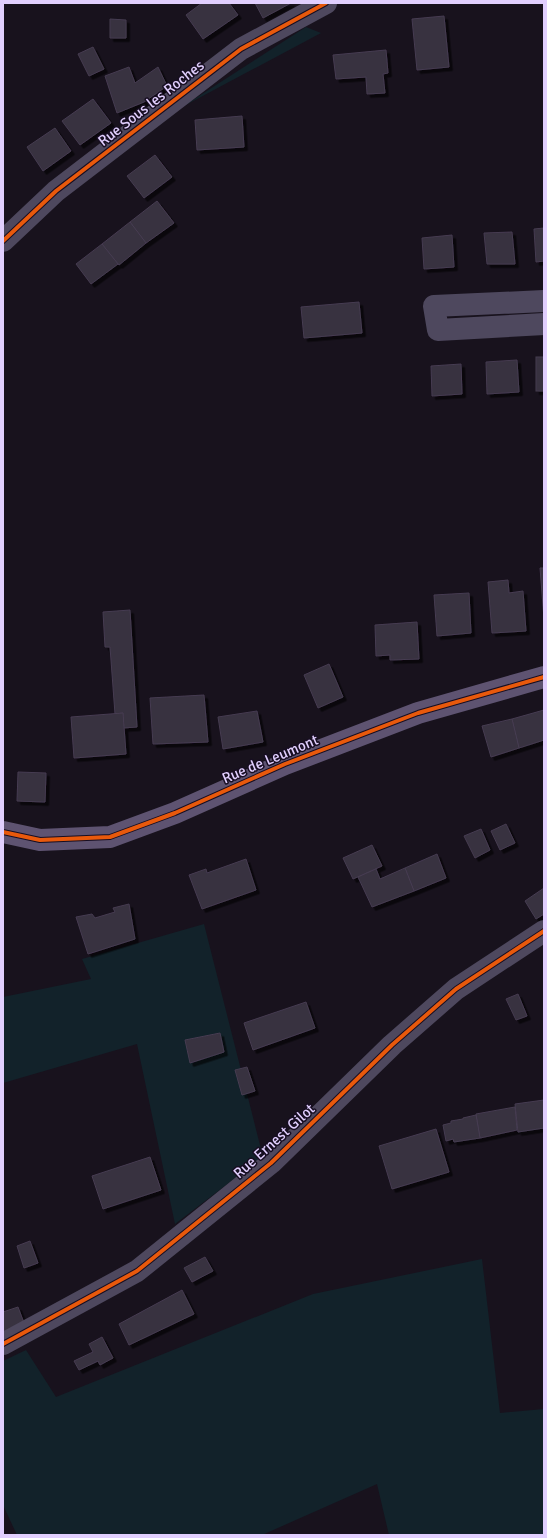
<svg xmlns="http://www.w3.org/2000/svg" width="547" height="1538" font-family="Signika,sans-serif">
  <defs>
    <filter id="shadow"><feDropShadow dx="3.5" dy="3.5" stdDeviation="0" flood-color="#0009"/></filter>
  </defs>
  <rect width="100%" height="100%" fill="#18121d"/>
  <!-- green -->
  <g fill="#12222a">
    <path d="M306,27l15,6 -139,74z"/>
    <path d="M204,924l59,233 -88,67 -38,-180 -134,39v-86l88,-18 -9,-20z"/>
    <path d="M482,1259l18,154 44,-4v126h-155l-12,-51 -115,51h-245l-14,-30v-144l23,-11 30,47 257,-103z"/>
  </g>
  <!-- building -->
  <g fill="#37303f" stroke="#463c51" filter="url(#shadow)">
    <path d="M202,3h27l9,12 -35,24 -17,-24z"/>
    <path d="M255,3h36l-28,15z"/>
    <path d="M444,16l5,51 -32,3 -5,-51z"/>
    <path d="M110,19l16,1v18h-16z"/>
    <path d="M93,47l11,22 -15,7 -11,-22z"/>
    <path d="M386,50l2,23 -5,1 2,19 -18,1 -1,-17 -30,2 -3,-24z"/>
    <path d="M129,67l6,16 23,-16 9,19 -23,16 -27,11 -12,-37z"/>
    <path d="M93,99l18,24 -31,22 -18,-24z"/>
    <path d="M242,116l2,31 -47,3 -2,-30z"/>
    <path d="M55,128l16,23 -28,20 -16,-24z"/>
    <path d="M155,155l17,22 -28,21 -17,-22z"/>
    <path d="M157,201l17,22 -28,20 -16,-21z"/>
    <path d="M130,222l16,21 -27,22 -17,-21z"/>
    <path d="M544,228v33l-8,1 -2,-33z"/>
    <path d="M512,232l3,32h-28l-3,-31z"/>
    <path d="M452,235l2,32 -30,2 -2,-31z"/>
    <path d="M102,244l16,20 -27,20 -15,-20z"/>
    <path d="M359,302l3,31 -58,5 -3,-31z"/>
    <rect x="536" y="357" width="8" height="34"/>
    <path d="M517,360l2,32 -32,2 -1,-32z"/>
    <path d="M461,364l1,30 -30,2 -1,-30z"/>
    <path d="M540,568h4v51z"/>
    <path d="M508,580l1,13 14,-2 3,40 -34,2 -4,-51z"/>
    <path d="M469,593l2,40 -34,3 -3,-41z"/>
    <path d="M130,610l7,117 -14,1v-15l-8,1 -5,-67h-5l-2,-35z"/>
    <path d="M417,622l2,37 -29,1v-5l-14,1 -1,-31z"/>
    <path d="M329,664l14,33 -25,11 -14,-33z"/>
    <path d="M204,695l4,47 -55,2 -3,-46z"/>
    <path d="M544,710v30l-25,8 -7,-29z"/>
    <path d="M257,711l6,31 -40,7 -5,-32z"/>
    <path d="M123,713l3,41 -52,4 -3,-41z"/>
    <path d="M512,719l7,29 -28,9 -9,-31z"/>
    <path d="M18,772l28,1 -1,29 -28,-1z"/>
    <path d="M506,824l9,19 -15,7 -9,-19z"/>
    <path d="M481,829l9,21 -15,8 -11,-22z"/>
    <path d="M372,845l10,21 -29,13 -10,-21z"/>
    <path d="M437,854l9,24 -32,13 -9,-23z"/>
    <path d="M246,859l10,31 -54,19 -13,-34 17,-6 1,4z"/>
    <path d="M405,868l9,23 -42,16 -14,-30 18,-8 4,10z"/>
    <path d="M544,888v26l-8,5 -11,-18z"/>
    <path d="M129,904l6,35 -47,15 -12,-37 16,-3 3,4 20,-6 -2,-4z"/>
    <path d="M518,994l9,22 -11,4 -10,-21z"/>
    <path d="M306,1002l9,26 -62,22 -9,-27z"/>
    <path d="M220,1033l4,19 -34,11 -5,-23z"/>
    <path d="M247,1067l8,24 -13,4 -7,-25z"/>
    <path d="M544,1100v28l-26,4 -3,-28z"/>
    <path d="M515,1107l2,23 -37,8 -4,-24z"/>
    <path d="M476,1115l4,23 -26,4 -1,-3 -7,2 -3,-16 8,-2v-2l12,-2v-1z"/>
    <path d="M436,1129l13,43 -57,17 -13,-43z"/>
    <path d="M150,1157l11,33 -58,19 -11,-33z"/>
    <path d="M30,1241l8,22 -14,5 -7,-22z"/>
    <path d="M205,1257l8,14 -21,11 -8,-14z"/>
    <path d="M182,1290l12,24 -65,31 -10,-21z"/>
    <path d="M18,1307l6,16 -21,9v-20z"/>
    <path d="M102,1337l11,21 -13,7 -2,-4 -19,9 -5,-9 19,-9 -4,-8z"/>
  </g>
  <g fill="none" stroke-linecap="round" stroke-linejoin="round">
    <!-- street -->
    <g stroke="#4e485e" stroke-width="22">
      <path d="M3,241l53,-50 185,-142 85,-46"/>
      <path d="M544,301l-110,5 4,24 106,-6"/>
      <path d="M3,1344l134,-73 134,-108 121,-118 64,-56 88,-58"/>
    </g>
    <!-- secondary -->
    <path stroke="#5e5371" stroke-width="22" d="M3,832l37,8 70,-3 65,-24 110,-49 133,-51 126,-36"/>
    <defs>
      <g id="cycleway">
        <path d="M3,241l53,-50 185,-142 85,-46"/>
        <path d="M3,832l37,8 70,-3 65,-24 110,-49 133,-51 126,-36"/>
        <path d="M3,1344l134,-73 134,-108 121,-118 64,-56 88,-58"/>
      </g>
    </defs>
    <!-- cycleway casing -->
    <use href="#cycleway" stroke="#170e22" stroke-width="6"/>
    <!-- cycleway -->
    <use href="#cycleway" stroke="#e8590c" stroke-width="4"/>
  </g>
  <g text-anchor="middle" stroke-width="3" stroke-linejoin="round" paint-order="stroke">
    <!-- street labels -->
    <g font-size="15" fill="#e1cffe" stroke="#170e22">
      <text transform="translate(151 103) rotate(-38)" y="5">Rue Sous les Roches</text>
      <text transform="translate(270 759) rotate(-23)" y="5">Rue de Leumont</text>
      <text transform="translate(274 1141) rotate(-42)" y="5">Rue Ernest Gilot</text>
    </g>
  </g>
  <!-- border -->
  <rect width="547" height="1538" fill="none" stroke="#e1cffe" stroke-width="8"/>
</svg>
